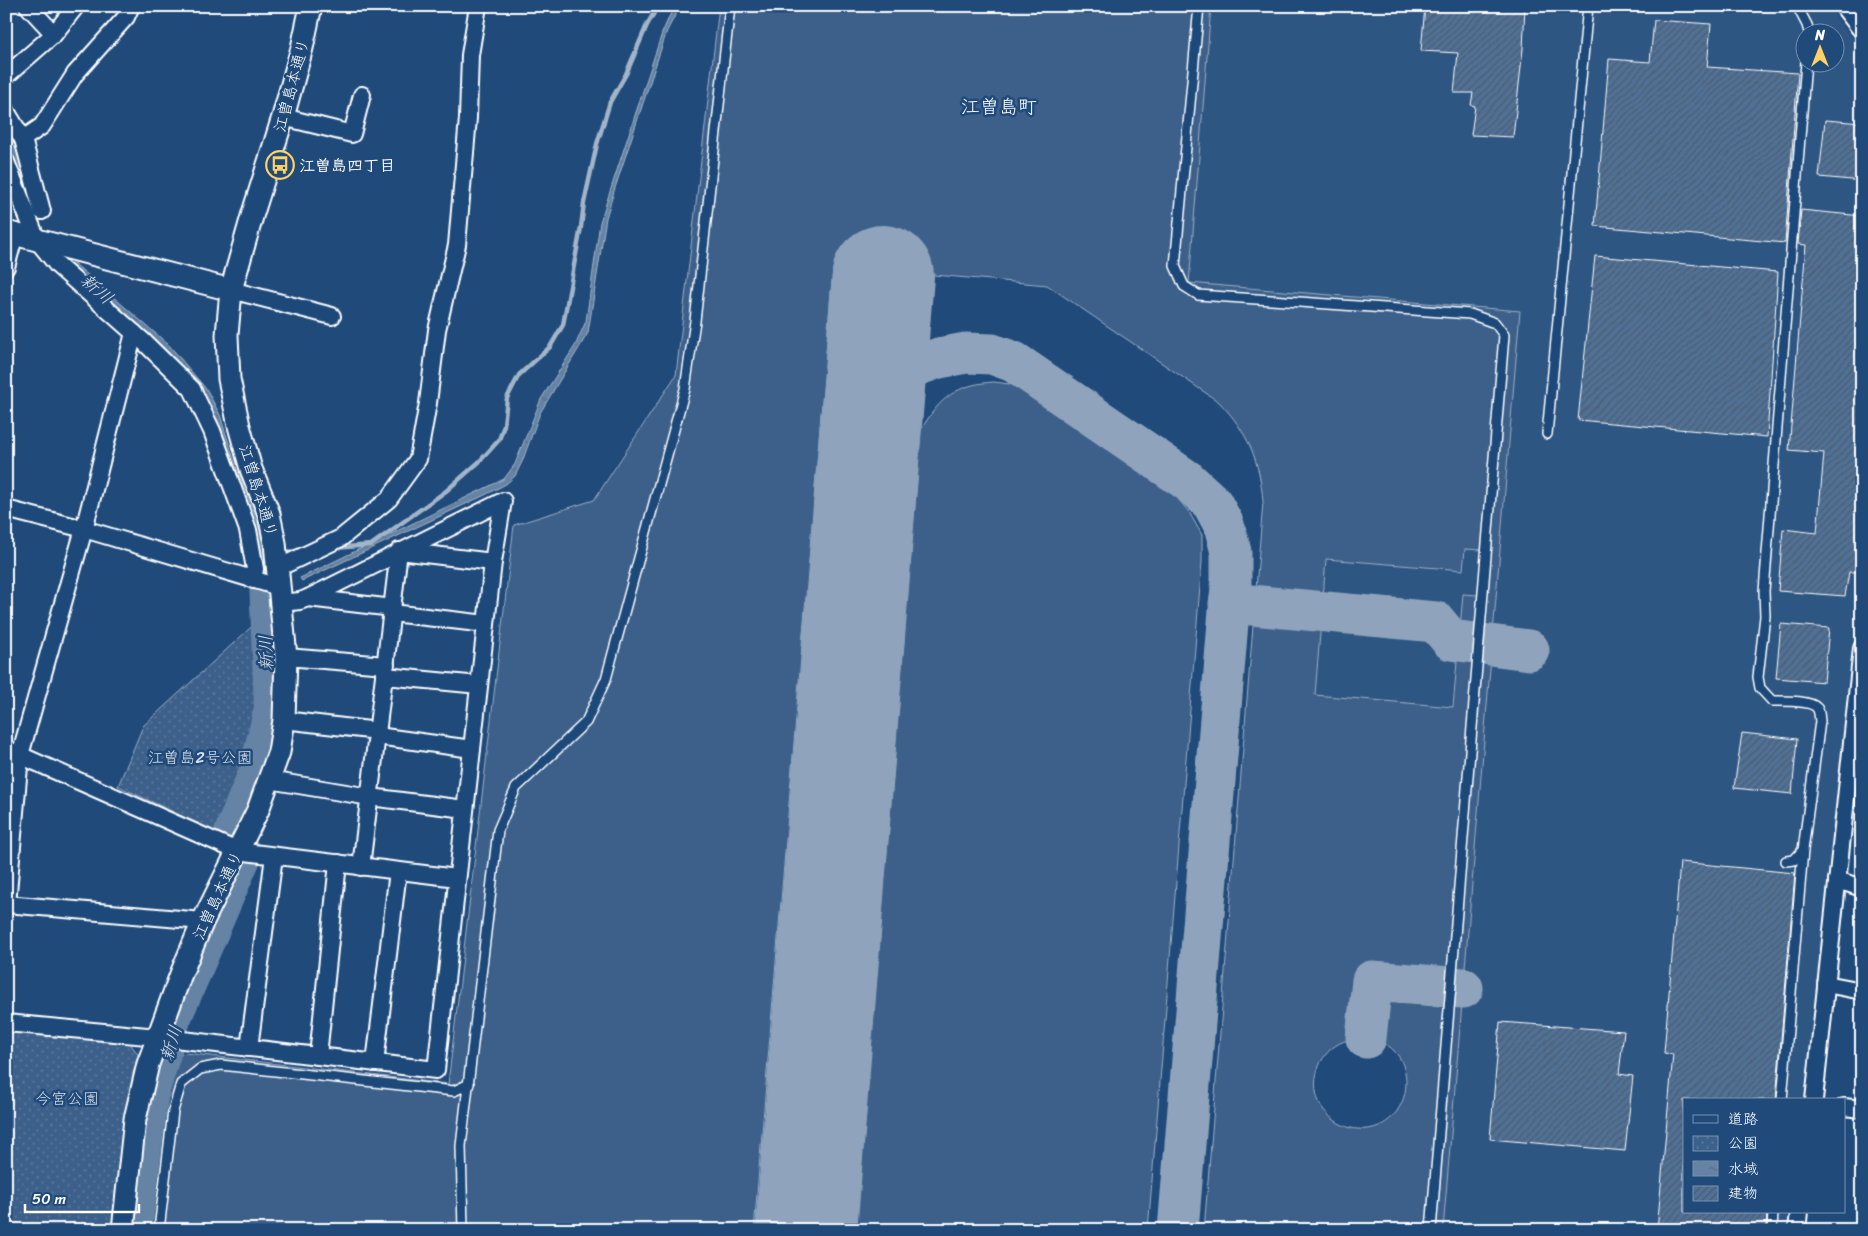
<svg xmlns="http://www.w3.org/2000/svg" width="1868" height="1236" font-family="Sriracha,'Klee One',sans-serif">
  <defs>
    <pattern id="park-dots" width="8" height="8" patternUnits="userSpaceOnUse" patternTransform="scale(1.25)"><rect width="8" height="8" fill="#3c618b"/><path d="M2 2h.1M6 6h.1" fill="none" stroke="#59799c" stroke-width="1.8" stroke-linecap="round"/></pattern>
    <pattern id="water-ripples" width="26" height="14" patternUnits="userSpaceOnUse" patternTransform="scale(1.25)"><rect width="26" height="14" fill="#6583a4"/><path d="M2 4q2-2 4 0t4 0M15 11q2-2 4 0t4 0" fill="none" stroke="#5b6d81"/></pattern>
    <pattern id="building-hatch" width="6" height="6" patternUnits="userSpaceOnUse" patternTransform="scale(1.25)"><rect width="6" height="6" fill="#507197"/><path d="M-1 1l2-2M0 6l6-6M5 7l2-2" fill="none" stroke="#4e5b6a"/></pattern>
  </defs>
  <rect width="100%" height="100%" fill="#1f4a7a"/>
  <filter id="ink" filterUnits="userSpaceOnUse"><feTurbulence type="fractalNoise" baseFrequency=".02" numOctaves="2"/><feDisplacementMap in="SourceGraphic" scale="10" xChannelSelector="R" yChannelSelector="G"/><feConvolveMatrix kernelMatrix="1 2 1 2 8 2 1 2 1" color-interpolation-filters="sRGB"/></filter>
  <g filter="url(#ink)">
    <!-- built -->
    <g fill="#2e5683" fill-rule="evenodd">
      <path d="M1211,6h617l21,28 13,12v561l-55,493h-123v112h111l-2,18h-350l77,-919 -331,-28zM1806,32h30v30h-30z"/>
      <path d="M1465,548l17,2 -4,45 -15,-1 -10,113 -138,-11 11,-137 137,11z"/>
    </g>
    <!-- grass -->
    <g fill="#3c618b" stroke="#9eb0c5" fill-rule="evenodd">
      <path d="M719,6h492l-22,277 331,28 -77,919h-239l59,-728c-3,-41 -15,-70 -44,-100l-172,-117 -113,-10 -101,-7 -79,962h-607l20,-161 9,-12 9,-4 263,31 66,-559 80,-25 82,-125zM1465,549l17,1 -4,45 -15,-1 -10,113 -138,-12 11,-136 137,11zM1354,1038c5,0 11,0 15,0 60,11 42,103 -18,90 -12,-3 -23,-11 -30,-22 -12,-22 -4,-51 19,-63 4,-2 9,-3 14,-5z"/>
      <path d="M994,382l16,2 19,9 144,100 16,19 13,23v26l-54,669h-292l65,-800c18,-32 36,-46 73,-48z"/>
    </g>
    <!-- park -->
    <g fill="url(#park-dots)" stroke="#9eb0c5">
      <path d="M272,608c3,53 8,110 -11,160 -8,24 -21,47 -32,70l-111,-52 25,-60z"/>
      <path d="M6,1030l122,11 10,13c-15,57 -20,117 -27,176h-105z"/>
    </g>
    <!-- water -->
    <g fill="url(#water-ripples)" stroke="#a3b5c8">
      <path d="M674,6h6l-13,25 -52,157 -9,30 -18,115 -48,80 -18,49 -7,14 -9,8 -21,11 -183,86 -2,-3 204,-99 11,-15 26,-65 34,-53 11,-25 14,-99 62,-189z"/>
      <path d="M6,120l8,9 18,77 -7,1 -19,-76z"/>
      <path d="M68,258l101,87 38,45 13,25 17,54 23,59 5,29 -7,1 -45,-140 -149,-154z"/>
      <path d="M264,604h6c5,50 11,107 -6,156 -5,15 -12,29 -17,43l-8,-3c6,-12 12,-23 16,-35 17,-52 12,-107 9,-161z"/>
    </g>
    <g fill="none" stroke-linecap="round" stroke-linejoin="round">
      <!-- stream -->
      <g stroke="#a3b5c8" stroke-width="4.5">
        <path d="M335,548l36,-3 75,-54 33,-29 20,-22 5,-15 3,-27 12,-23 31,-28 13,-22 18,-98 3,-24 13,-59 13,-42 16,-28 21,-49 11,-19"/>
        <path d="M283,552l17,-1"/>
      </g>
      <!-- river -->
      <path stroke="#6583a4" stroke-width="28" d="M138,1230l16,-133 23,-77 72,-166 -21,-22 25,-62 15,-62 -6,-154"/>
      <!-- taxiway -->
      <g stroke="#8fa4bc" stroke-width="41">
        <path d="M874,393l42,-27 23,-8 27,-5 26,1 22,8 174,119 24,22 12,22 7,27v34l-53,644"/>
        <path d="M1229,603l207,19 15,18 78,10"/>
        <path d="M1366,1038l6,-57 91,7"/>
      </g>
      <!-- runway -->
      <path stroke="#8fa4bc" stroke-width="102" d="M806,1230l77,-954"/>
    </g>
    <!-- building -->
    <g fill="url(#building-hatch)" stroke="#fff">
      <path d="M1425,6h26l40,4v-4h34l-2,43 -10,88 -42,-2 4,-29 -4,-1 2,-12h-19l4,-40 -37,-2z"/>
      <path d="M1654,20l57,4 -4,43 91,6 -13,170 -190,-17 14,-167 41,3z"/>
      <path d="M1825,120l37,3v58l-43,-4z"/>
      <path d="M1801,210l61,6v309l-5,47h-8l-4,24 -67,-5 5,-62 34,4 7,-80 -35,-3 17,-205 -8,-1z"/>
      <path d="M1595,256l183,16 -11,165 -189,-17z"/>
      <path d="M1781,624l48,4 -5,54 -48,-4z"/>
      <path d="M1742,733l55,6 -5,55 -58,-6z"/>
      <path d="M1680,862l115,11 -19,227h-92v112h83l-1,18h-109l16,-176 -9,-1z"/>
      <path d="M1500,1022l124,9 -5,43 14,2 -8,75 -135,-12z"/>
    </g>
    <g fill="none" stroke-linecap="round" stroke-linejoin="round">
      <defs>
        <g id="service">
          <path d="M1199,6l-24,260 9,20 14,9 272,19 25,9 9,12 -73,895"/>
          <path d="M1797,6l10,19 2,7"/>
          <path d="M1547,434l41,-428"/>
          <path d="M1786,861l8,-1 9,-10 17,-129c-1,-5 0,-9 -3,-13 -6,-8 -34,-7 -45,-7l-12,-13 -2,-11 7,-61 -1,-25 42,-529"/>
          <path d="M1782,1100l21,-250"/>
          <path d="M159,1230l14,-119 8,-27 19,-15 21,-4 233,26 15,-7"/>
          <path d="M463,1230l-2,-84 37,-316 18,-42 70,-66 20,-43 79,-290 10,-68 35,-315"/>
          <path d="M1772,1230l1,-18"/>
        </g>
        <g id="minor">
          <path d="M28,6l26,28"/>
          <path d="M6,76l48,-42 22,-28"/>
          <path d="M6,111l17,28 19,72"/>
          <path d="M283,117l69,17 10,-39"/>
          <path d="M23,139l19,-13 33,-52 51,-57 5,-11"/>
          <path d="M6,162l31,78 20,25 86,76 49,48 20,42 36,99 7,39 -2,11"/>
          <path d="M6,267l9,-33"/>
          <path d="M231,290l101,26"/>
          <path d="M6,509l78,20 195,58"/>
          <path d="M278,568l63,-30 48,-39 29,-40 10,-56 9,-73 20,-85 11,-127 2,-63 8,-49"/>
          <path d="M308,598l85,10"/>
          <path d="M392,613l94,11"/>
          <path d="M286,657l100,8"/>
          <path d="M385,676l94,9"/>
          <path d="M284,720l94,11"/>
          <path d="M377,736l95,13"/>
          <path d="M6,749l231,102 220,27"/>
          <path d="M269,780l101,17 95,12"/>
          <path d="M361,867l38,-316 94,11"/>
          <path d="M1837,880l25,8"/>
          <path d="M6,904l197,17"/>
          <path d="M7,904l13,-149 64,-226 50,-196"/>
          <path d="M1826,984l36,7"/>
          <path d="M6,1023l152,14 278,33 57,-508 10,-61 -195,97 -8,3 -19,2"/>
          <path d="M249,1048l25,-192"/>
          <path d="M318,1056l20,-193"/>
          <path d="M375,1063l23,-192"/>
          <path d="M1814,1100l48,-452"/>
          <path d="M1844,1107l18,2"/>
          <path d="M1797,1230l2,-18"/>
        </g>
        <g id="tertiary">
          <path d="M1846,6l16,21"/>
          <path d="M6,232l225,58"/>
          <path d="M123,1230l12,-111 13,-55 33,-90 22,-53 55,-111 21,-58 5,-32 2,-63 -11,-114 -6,-29 -18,-45 -12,-43 -10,-47 -2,-44 4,-45 22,-77 30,-96 19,-69 9,-42"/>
        </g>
      </defs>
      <!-- service casing -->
      <use href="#service" stroke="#fff" stroke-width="12"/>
      <!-- minor casing -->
      <use href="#minor" stroke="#fff" stroke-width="20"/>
      <!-- tertiary casing -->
      <use href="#tertiary" stroke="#fff" stroke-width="25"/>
      <!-- service -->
      <use href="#service" stroke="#1f4a7a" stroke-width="9"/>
      <!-- minor -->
      <use href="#minor" stroke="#1f4a7a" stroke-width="16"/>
      <!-- tertiary -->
      <use href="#tertiary" stroke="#1f4a7a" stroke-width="21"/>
    </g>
  </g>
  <!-- icons -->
  <defs>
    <symbol id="bus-ring" viewBox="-11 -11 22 22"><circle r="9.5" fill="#1f4a7a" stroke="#ffd166" stroke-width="1.5"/><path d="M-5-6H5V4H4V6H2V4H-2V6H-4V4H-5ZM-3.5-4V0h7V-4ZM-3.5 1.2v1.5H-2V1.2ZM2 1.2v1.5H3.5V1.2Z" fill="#ffd166"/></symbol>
  </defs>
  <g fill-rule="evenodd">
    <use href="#bus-ring" x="264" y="149" width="32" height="32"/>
  </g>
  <g text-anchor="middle" stroke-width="5" stroke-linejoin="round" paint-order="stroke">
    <!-- street labels -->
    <g font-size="16" fill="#fff" stroke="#1f4a7a">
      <text transform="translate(291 85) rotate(-75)" y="6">江曽島本通り</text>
      <text transform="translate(259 491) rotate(73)" y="6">江曽島本通り</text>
      <text transform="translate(217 895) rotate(-65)" y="6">江曽島本通り</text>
    </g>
    <!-- poi labels -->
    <g font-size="16" font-weight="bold" fill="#fff" stroke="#1f4a7a" text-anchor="start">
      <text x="299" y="171">江曽島四丁目</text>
    </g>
    <!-- park labels -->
    <g font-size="16" fill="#d8dfe8" stroke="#1f4a7a">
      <text x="200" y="763">江曽島2号公園</text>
      <text x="67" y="1104">今宮公園</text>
    </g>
    <!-- water labels -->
    <g font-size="18" font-style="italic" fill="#d8e0e8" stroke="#1f4a7a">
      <text transform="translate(97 289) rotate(41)" y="6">新川</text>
      <text transform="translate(266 653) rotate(-92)" y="6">新川</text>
      <text transform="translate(171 1043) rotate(-73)" y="6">新川</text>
    </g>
    <!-- quarter labels -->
    <g font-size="19" fill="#fff" stroke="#1f4a7a">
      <text x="999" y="113">江曽島町</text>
    </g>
  </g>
  <!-- margin -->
  <rect width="1868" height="1236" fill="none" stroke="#1f4a7a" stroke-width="25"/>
  <rect x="12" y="12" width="1843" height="1211" fill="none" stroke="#fff" stroke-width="2" filter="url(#ink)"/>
  <!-- legend -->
  <rect x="1683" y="1098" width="162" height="115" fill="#1f4a7a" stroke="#7992af"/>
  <rect x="1693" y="1115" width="25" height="8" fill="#1f4a7a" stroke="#7992af"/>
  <text x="1728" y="1124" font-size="15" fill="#ffffff">道路</text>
  <rect x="1693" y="1136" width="25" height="15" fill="url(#park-dots)" stroke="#7992af"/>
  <text x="1728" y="1148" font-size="15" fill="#ffffff">公園</text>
  <rect x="1693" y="1161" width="25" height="15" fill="url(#water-ripples)" stroke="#7992af"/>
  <text x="1728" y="1174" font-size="15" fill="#ffffff">水域</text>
  <rect x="1693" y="1186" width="25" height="15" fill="url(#building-hatch)" stroke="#7992af"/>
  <text x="1728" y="1198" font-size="15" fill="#ffffff">建物</text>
  <!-- north arrow -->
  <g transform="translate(1820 48)"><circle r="24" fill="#1f4a7a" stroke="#7992af"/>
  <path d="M0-4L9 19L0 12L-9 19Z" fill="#ffd166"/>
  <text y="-8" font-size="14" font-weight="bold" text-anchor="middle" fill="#ffffff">N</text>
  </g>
  <!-- scale -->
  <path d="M25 1204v8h114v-8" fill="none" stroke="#ffffff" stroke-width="2.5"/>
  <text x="32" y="1204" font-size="15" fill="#ffffff" stroke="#1f4a7a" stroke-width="4" paint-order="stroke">50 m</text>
</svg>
